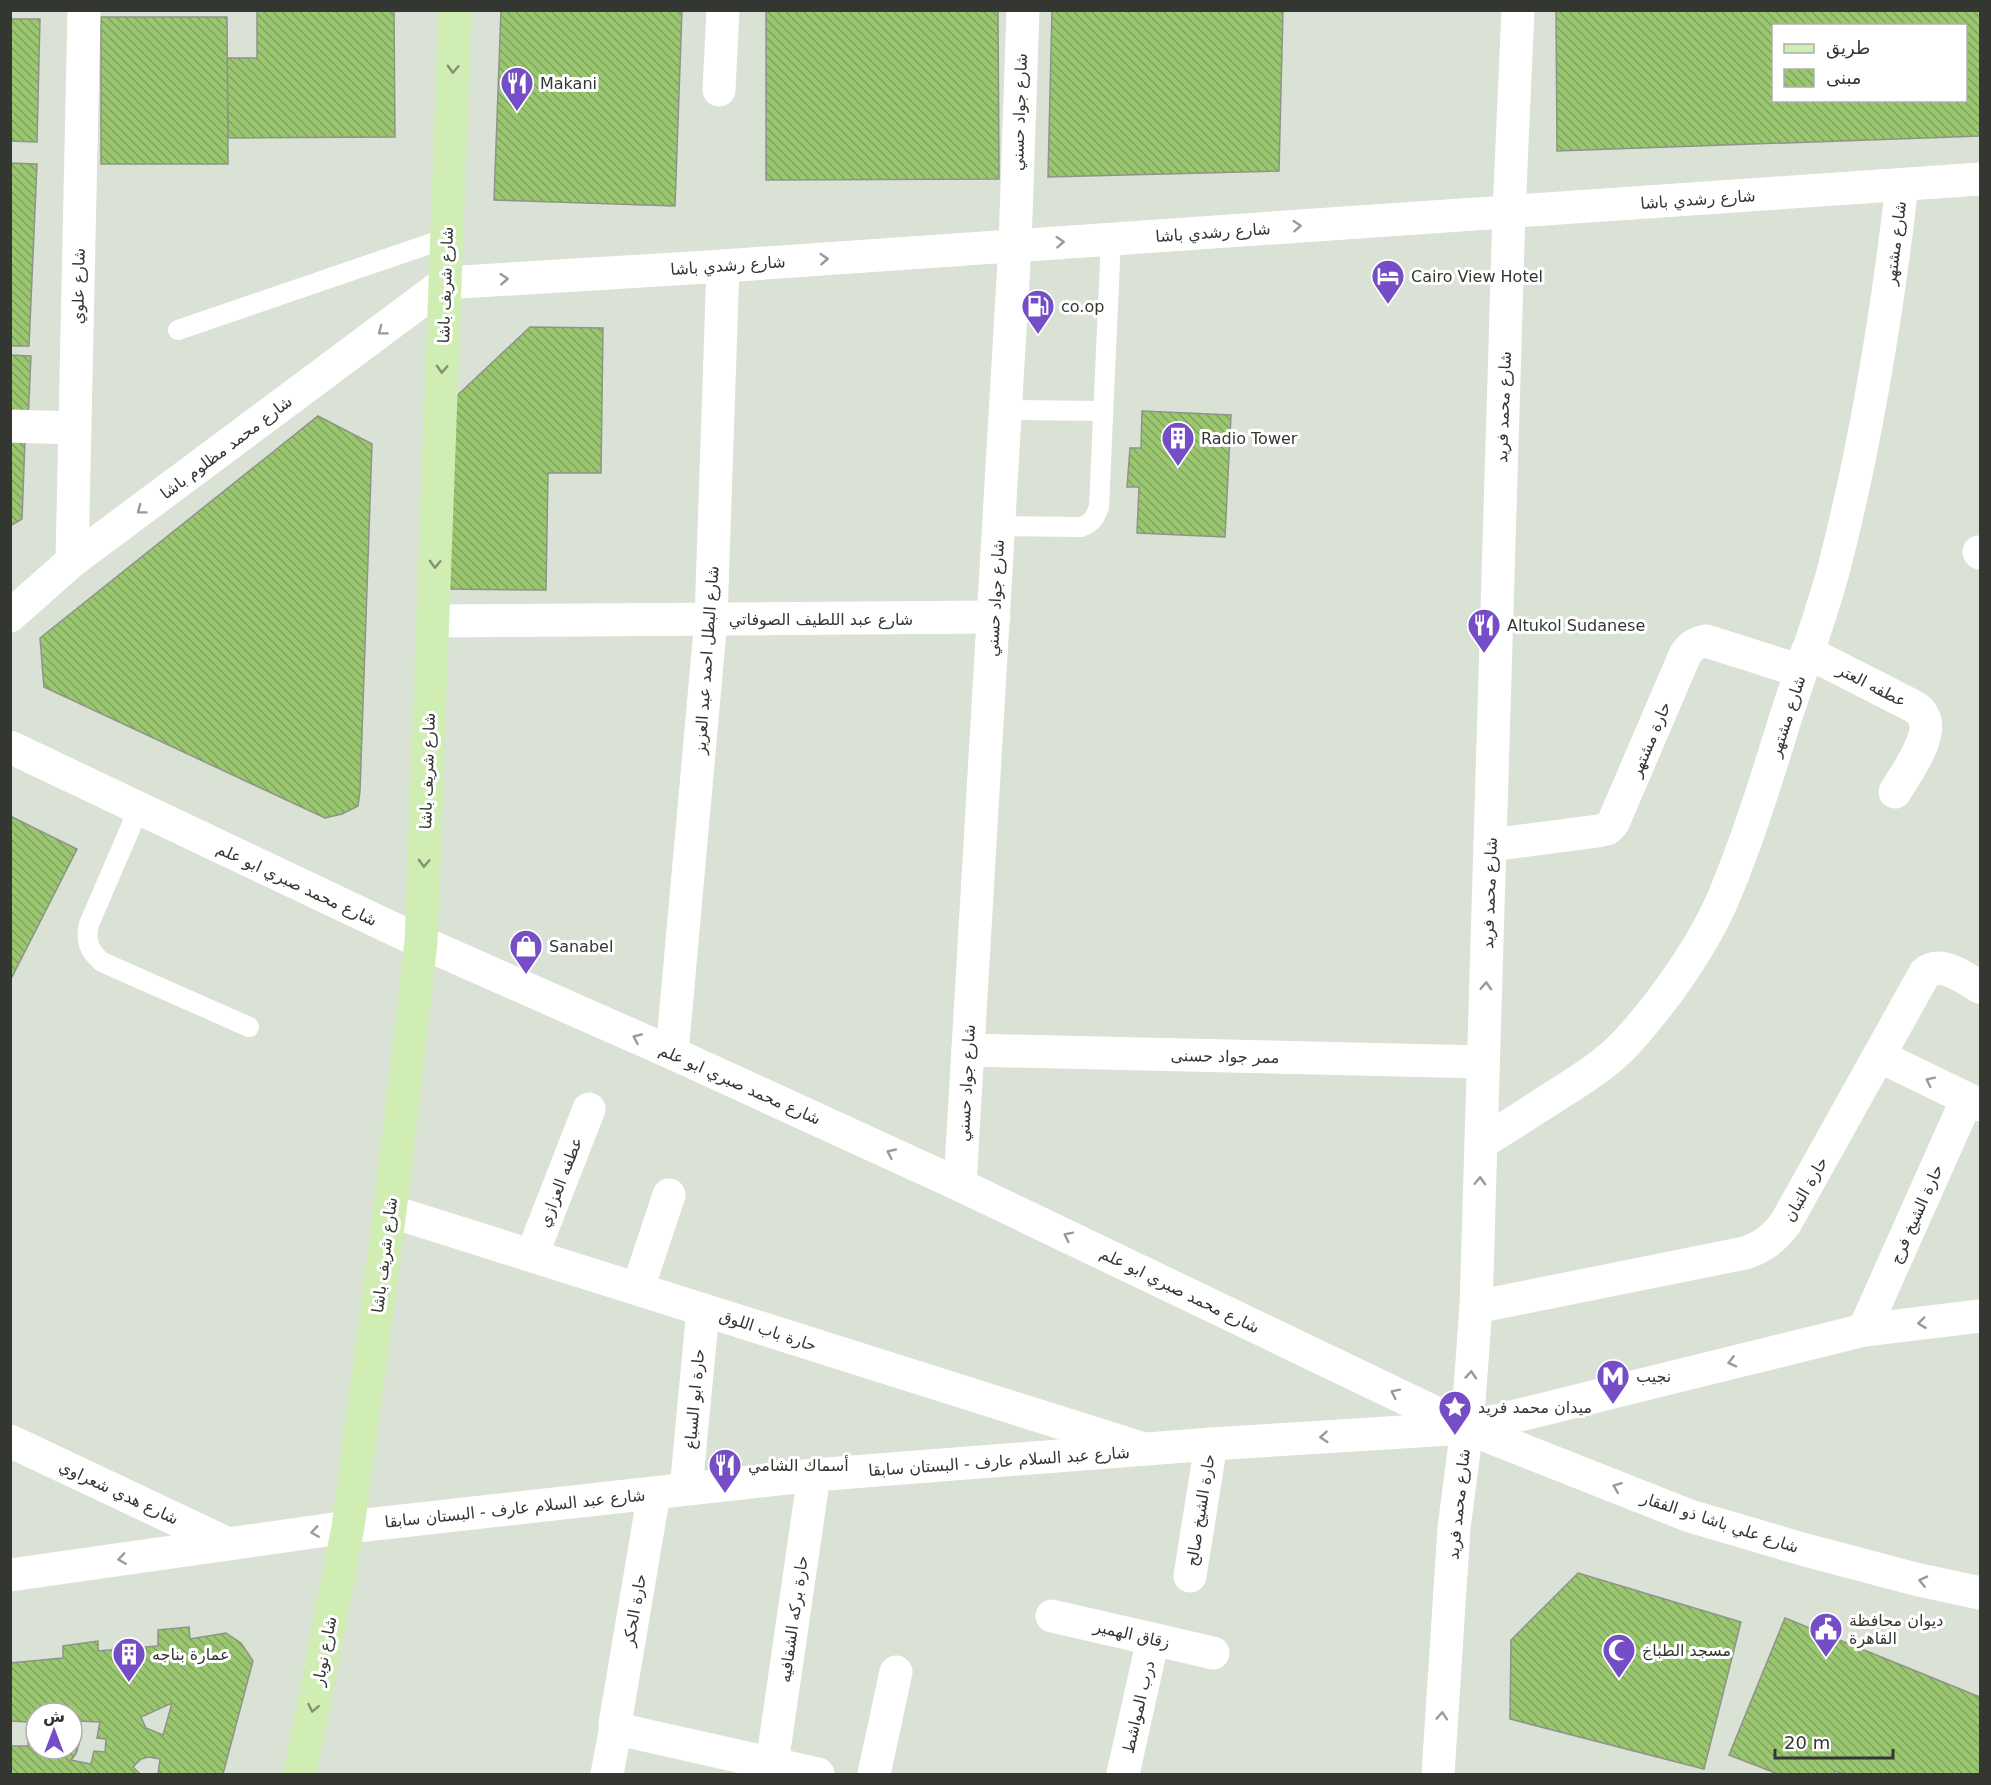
<svg xmlns="http://www.w3.org/2000/svg" width="1991" height="1785" font-family="'DejaVu Sans',Vazirmatn,sans-serif">
  <defs>
    <pattern id="building-back-hatch" width="6" height="6" patternUnits="userSpaceOnUse" patternTransform="scale(1.5)"><rect width="6" height="6" fill="#9bc771"/><path d="M-1 5l2 2M0 0l6 6M5-1l2 2" fill="none" stroke="#7fa25d"/></pattern>
  </defs>
  <rect width="100%" height="100%" fill="#dae1d5"/>
  <!-- building -->
  <g fill="url(#building-back-hatch)" stroke="#8e948a" stroke-width="1.5" fill-rule="evenodd">
    <path d="M257,10h137l1,127 -167,1 -1,-80h30z"/>
    <path d="M501,10h181l-7,196 -181,-6z"/>
    <path d="M766,10l232,1 1,168 -233,1z"/>
    <path d="M1052,10h231l-4,161 -231,6z"/>
    <path d="M1556,10h424v126l-423,15zM1774,26h192v74h-192z"/>
    <path d="M101,17h126l1,147h-127z"/>
    <path d="M10,19h30l-3,123 -27,-1z"/>
    <path d="M10,163l27,1 -8,182h-19z"/>
    <path d="M530,327l73,1 -2,145h-53l-2,117 -102,-1 3,-184z"/>
    <path d="M10,355l21,1 -3,65 -18,-1z"/>
    <path d="M1142,411l89,4 -6,122 -88,-4 2,-46h-12l3,-39h11z"/>
    <path d="M318,416l54,28 -12,347 -2,15 -16,8 -17,4 -281,-131 -4,-49z"/>
    <path d="M10,439l15,1 -3,79 -12,7z"/>
    <path d="M10,816l67,33 -67,132z"/>
    <path d="M1578,1573l163,49 -37,147 -194,-50 1,-79z"/>
    <path d="M1785,1618l195,79v77h-137l-8,-3 -1,3h-56l-49,-19z"/>
    <path d="M189,1627l1,12 36,-6 15,10 12,18 -30,113h-65l2,-15 -11,-2 -8,2 -8,8 7,7h-130v-28h18l1,-24 -19,-1v-58l53,-5v-12l35,-5v10l60,-5v-16zM172,1703l-9,32 -17,-7 -5,-11zM36,1713h36v36h-36zM79,1721l21,1 -3,16 9,1 -1,13 -11,-1 -3,13 -20,-4 5,-6 3,-10 1,-8z"/>
  </g>
  <g fill="none" stroke-linecap="round" stroke-linejoin="round">
    <!-- lane -->
    <g stroke="#fff" stroke-width="20">
      <path d="M178,330l269,-92"/>
      <path d="M1005,410l98,1"/>
      <path d="M999,526l82,1c11,-4 14,-9 18,-20l12,-268"/>
      <path d="M139,808l-50,116c-4,17 0,27 13,38l147,65"/>
    </g>
    <!-- street -->
    <g stroke="#fff" stroke-width="33">
      <path d="M719,90l4,-80"/>
      <path d="M10,426l65,2"/>
      <path d="M1979,552l1,1"/>
      <path d="M72,561l12,-551"/>
      <path d="M10,616l62,-55 373,-278"/>
      <path d="M433,621l561,-4"/>
      <path d="M1807,652l104,53c4,2 9,5 11,9 14,20 -16,59 -27,78"/>
      <path d="M1490,845l108,-14 9,-2 6,-6 72,-168c6,-9 10,-12 21,-14l95,30"/>
      <path d="M968,1050l515,12"/>
      <path d="M672,1053l39,-434 12,-353"/>
      <path d="M1879,1056l101,49"/>
      <path d="M1481,1143c25,-15 49,-31 74,-47 24,-15 50,-31 70,-52 37,-40 79,-99 100,-150 23,-55 41,-113 59,-171 16,-50 35,-100 49,-151 33,-127 54,-257 69,-387"/>
      <path d="M960,1185l55,-940 8,-235"/>
      <path d="M390,1211l754,238"/>
      <path d="M532,1255l57,-146"/>
      <path d="M638,1288l31,-93"/>
      <path d="M1476,1307l269,-54c18,-6 28,-14 40,-29l140,-251c16,-14 39,5 55,14"/>
      <path d="M1864,1330l103,-231"/>
      <path d="M10,1441l218,103"/>
      <path d="M686,1489l17,-179"/>
      <path d="M654,1493l-39,231 1,3 6,3 196,44"/>
      <path d="M1190,1576l21,-132"/>
      <path d="M1052,1616l161,37"/>
      <path d="M772,1764l42,-289"/>
      <path d="M607,1774l9,-47"/>
      <path d="M874,1774l22,-102"/>
      <path d="M1123,1774l30,-135"/>
    </g>
    <!-- secondary -->
    <g stroke="#fff" stroke-width="33">
      <path d="M445,283l278,-17 1257,-87"/>
      <path d="M10,747l411,195 251,111 288,132 507,243 223,88 112,33 113,30 65,14"/>
      <path d="M10,1575l338,-48 466,-52 397,-31 256,-16 397,-98 116,-14"/>
      <path d="M1438,1774l16,-246 13,-100 9,-121 33,-1095 9,-202"/>
    </g>
    <!-- primary -->
    <path stroke="#d0eeb3" stroke-width="33" d="M300,1774l48,-247 42,-316 31,-269 34,-932"/>
  </g>
  <!-- one-way arrows -->
  <defs><path id="oneway-chevron" d="M-2-3.5L2.5 0L-2 3.5" fill="none" stroke-width="1.6" stroke-linecap="round" stroke-linejoin="round" transform="scale(1.5)"/></defs>
  <g stroke="#829272">
    <use href="#oneway-chevron" transform="translate(453 69) rotate(92)"/>
    <use href="#oneway-chevron" transform="translate(442 369) rotate(92)"/>
    <use href="#oneway-chevron" transform="translate(435 564) rotate(92)"/>
    <use href="#oneway-chevron" transform="translate(424 863) rotate(92)"/>
    <use href="#oneway-chevron" transform="translate(313 1708) rotate(101)"/>
  </g>
  <g stroke="#9a9a98">
    <use href="#oneway-chevron" transform="translate(1297 226) rotate(-4)"/>
    <use href="#oneway-chevron" transform="translate(1060 242) rotate(-4)"/>
    <use href="#oneway-chevron" transform="translate(824 259) rotate(-4)"/>
    <use href="#oneway-chevron" transform="translate(504 279) rotate(-4)"/>
    <use href="#oneway-chevron" transform="translate(382 331) rotate(143)"/>
    <use href="#oneway-chevron" transform="translate(141 510) rotate(143)"/>
    <use href="#oneway-chevron" transform="translate(1486 986) rotate(-88)"/>
    <use href="#oneway-chevron" transform="translate(637 1038) rotate(-156)"/>
    <use href="#oneway-chevron" transform="translate(1930 1081) rotate(-154)"/>
    <use href="#oneway-chevron" transform="translate(891 1153) rotate(-155)"/>
    <use href="#oneway-chevron" transform="translate(1480 1181) rotate(-88)"/>
    <use href="#oneway-chevron" transform="translate(1068 1236) rotate(-154)"/>
    <use href="#oneway-chevron" transform="translate(1922 1323) rotate(173)"/>
    <use href="#oneway-chevron" transform="translate(1732 1362) rotate(166)"/>
    <use href="#oneway-chevron" transform="translate(1471 1375) rotate(-86)"/>
    <use href="#oneway-chevron" transform="translate(1395 1393) rotate(-154)"/>
    <use href="#oneway-chevron" transform="translate(1324 1437) rotate(176)"/>
    <use href="#oneway-chevron" transform="translate(1617 1487) rotate(-159)"/>
    <use href="#oneway-chevron" transform="translate(315 1532) rotate(172)"/>
    <use href="#oneway-chevron" transform="translate(122 1559) rotate(172)"/>
    <use href="#oneway-chevron" transform="translate(1923 1581) rotate(-167)"/>
    <use href="#oneway-chevron" transform="translate(1442 1716) rotate(-86)"/>
  </g>
  <!-- icons -->
  <defs>
    <symbol id="restaurant-pin" viewBox="-11 -11 22 30"><path d="M0 17L-7.5 6A9.5 9.5 0 1 1 7.5 6Z" fill="#754dc6" stroke="#fff"/><path d="M-5-6h1v4h1v-4h1v4h1v-4h1v5L-1.5 .5V6h-2V.5L-5-1ZM5-6V6H3V1.5H1.5Q1.5-4 5-6Z" fill="#fff"/></symbol>
    <symbol id="hotel-pin" viewBox="-11 -11 22 30"><path d="M0 17L-7.5 6A9.5 9.5 0 1 1 7.5 6Z" fill="#754dc6" stroke="#fff"/><path d="M-6-4.5h1.5V1H6V5H4.5V3h-9V5H-6ZM-4 0a1.8 1.8 0 1 1 3.6 0ZM.5 0V-2.5h3Q6-2.5 6 0Z" fill="#fff"/></symbol>
    <symbol id="fuel-pin" viewBox="-11 -11 22 30"><path d="M0 17L-7.5 6A9.5 9.5 0 1 1 7.5 6Z" fill="#754dc6" stroke="#fff"/><path d="M-5.5-6h7V0h2V4h1.3V-2.5L3-4.5l.8-.8L6-3V5H2.5V1h-1V6h-7ZM-4.2-4.7v3.2H.2V-4.7Z" fill="#fff"/></symbol>
    <symbol id="building-pin" viewBox="-11 -11 22 30"><path d="M0 17L-7.5 6A9.5 9.5 0 1 1 7.5 6Z" fill="#754dc6" stroke="#fff"/><path d="M-4-6H4V6H1V3H-1V6H-4ZM-2.5-4.3h1.7v1.8h-1.7ZM.8-4.3h1.7v1.8H.8ZM-2.5-1h1.7V.8h-1.7ZM.8-1h1.7V.8H.8Z" fill="#fff"/></symbol>
    <symbol id="shop-pin" viewBox="-11 -11 22 30"><path d="M0 17L-7.5 6A9.5 9.5 0 1 1 7.5 6Z" fill="#754dc6" stroke="#fff"/><path d="M-5-2.5h2.3a2.7 3.5 0 0 1 5.4 0H5L5.5 6h-11ZM-1.5-2.5h3a1.5 2.3 0 0 0-3 0Z" fill="#fff"/></symbol>
    <symbol id="metro-pin" viewBox="-11 -11 22 30"><path d="M0 17L-7.5 6A9.5 9.5 0 1 1 7.5 6Z" fill="#754dc6" stroke="#fff"/><path d="M-5.5 5V-5H-3L0 0L3-5H5.5V5H3V-.5L0 4L-3-.5V5Z" fill="#fff"/></symbol>
    <symbol id="sight-pin" viewBox="-11 -11 22 30"><path d="M0 17L-7.5 6A9.5 9.5 0 1 1 7.5 6Z" fill="#754dc6" stroke="#fff"/><path d="M0-6L1.8-2.2L6-1.7L2.9 1.2L3.7 5.4L0 3.3L-3.7 5.4L-2.9 1.2L-6-1.7L-1.8-2.2Z" fill="#fff"/></symbol>
    <symbol id="civic-pin" viewBox="-11 -11 22 30"><path d="M0 17L-7.5 6A9.5 9.5 0 1 1 7.5 6Z" fill="#754dc6" stroke="#fff"/><path d="M-.6-6.5H3V-4.5H.6V-3L4-1V1h2V6H-6V1h2V-1L-.6-3ZM-1.2 2.5V6h2.4V2.5Z" fill="#fff"/></symbol>
    <symbol id="mosque-pin" viewBox="-11 -11 22 30"><path d="M0 17L-7.5 6A9.5 9.5 0 1 1 7.5 6Z" fill="#754dc6" stroke="#fff"/><path d="M3.5-4.9A6 6 0 1 0 3.5 4.9A5 5 0 1 1 3.5-4.9Z" fill="#fff"/></symbol>
  </defs>
  <g fill-rule="evenodd">
    <use href="#restaurant-pin" x="498" y="64" width="38" height="52"/>
    <use href="#hotel-pin" x="1369" y="257" width="38" height="52"/>
    <use href="#fuel-pin" x="1019" y="287" width="38" height="52"/>
    <use href="#building-pin" x="1159" y="419" width="38" height="52"/>
    <use href="#restaurant-pin" x="1465" y="606" width="38" height="52"/>
    <use href="#shop-pin" x="507" y="927" width="38" height="52"/>
    <use href="#metro-pin" x="1594" y="1357" width="38" height="52"/>
    <use href="#sight-pin" x="1436" y="1388" width="38" height="52"/>
    <use href="#restaurant-pin" x="706" y="1446" width="38" height="52"/>
    <use href="#civic-pin" x="1807" y="1610" width="38" height="52"/>
    <use href="#mosque-pin" x="1600" y="1631" width="38" height="52"/>
    <use href="#building-pin" x="110" y="1635" width="38" height="52"/>
  </g>
  <g text-anchor="middle" stroke-width="6" stroke-linejoin="round" paint-order="stroke">
    <!-- poi labels -->
    <g font-size="16" fill="#343632" stroke="#fff" text-anchor="start">
      <text x="540" y="89">Makani</text>
      <text x="1411" y="282">Cairo View Hotel</text>
      <text x="1061" y="312">co.op</text>
      <text x="1201" y="444">Radio Tower</text>
      <text x="1507" y="631">Altukol Sudanese</text>
      <text x="549" y="952">Sanabel</text>
      <text x="1636" y="1382">نجيب</text>
      <text x="1478" y="1413">ميدان محمد فريد</text>
      <text x="748" y="1471">أسماك الشامي</text>
      <text x="1849" y="1626">ديوان محافظة<tspan x="1849" dy="18">القاهرة</tspan></text>
      <text x="1642" y="1656">مسجد الطباخ</text>
      <text x="152" y="1660">عمارة بناجه</text>
    </g>
    <!-- street labels -->
    <g font-size="16" fill="#343632" stroke="#fff">
      <text transform="translate(1019 112) rotate(-88)" y="6">شارع جواد حسني</text>
      <text transform="translate(1698 199) rotate(-4)" y="6">شارع رشدي باشا</text>
      <text transform="translate(1213 232) rotate(-4)" y="6">شارع رشدي باشا</text>
      <text transform="translate(1895 243) rotate(-83)" y="6">شارع مشتهر</text>
      <text transform="translate(728 265) rotate(-4)" y="6">شارع رشدي باشا</text>
      <text transform="translate(445 285) rotate(-88)" y="6">شارع شريف باشا</text>
      <text transform="translate(78 286) rotate(-89)" y="6">شارع علوي</text>
      <text transform="translate(1503 407) rotate(-88)" y="6">شارع محمد فريد</text>
      <text transform="translate(226 447) rotate(-37)" y="6">شارع محمد مظلوم باشا</text>
      <text transform="translate(995 598) rotate(-87)" y="6">شارع جواد حسني</text>
      <text x="821" y="625">شارع عبد اللطيف الصوفاتي</text>
      <text transform="translate(706 660) rotate(-86)" y="6">شارع البطل احمد عبد العزيز</text>
      <text transform="translate(1872 685) rotate(27)" y="6">عطفه العتر</text>
      <text transform="translate(1787 716) rotate(-72)" y="6">شارع مشتهر</text>
      <text transform="translate(1650 739) rotate(-67)" y="6">حارة مشتهر</text>
      <text transform="translate(427 771) rotate(-88)" y="6">شارع شريف باشا</text>
      <text transform="translate(297 884) rotate(25)" y="6">شارع محمد صبري ابو علم</text>
      <text transform="translate(1489 893) rotate(-88)" y="6">شارع محمد فريد</text>
      <text transform="translate(1225 1056) rotate(1)" y="6">ممر جواد حسنى</text>
      <text transform="translate(966 1083) rotate(-87)" y="6">شارع جواد حسني</text>
      <text transform="translate(740 1084) rotate(24)" y="6">شارع محمد صبري ابو علم</text>
      <text transform="translate(560 1182) rotate(-69)" y="6">عطفه العزازي</text>
      <text transform="translate(1805 1189) rotate(-60)" y="6">حارة التبان</text>
      <text transform="translate(1916 1214) rotate(-66)" y="6">حارة الشيخ فرج</text>
      <text transform="translate(384 1255) rotate(-83)" y="6">شارع شريف باشا</text>
      <text transform="translate(1180 1290) rotate(26)" y="6">شارع محمد صبري ابو علم</text>
      <text transform="translate(768 1330) rotate(18)" y="6">حارة باب اللوق</text>
      <text transform="translate(694 1399) rotate(-85)" y="6">حارة ابو السباع</text>
      <text transform="translate(999 1461) rotate(-4)" y="6">شارع عبد السلام عارف - البستان سابقا</text>
      <text transform="translate(119 1492) rotate(25)" y="6">شارع هدي شعراوي</text>
      <text transform="translate(1458 1504) rotate(-84)" y="6">شارع محمد فريد</text>
      <text transform="translate(515 1508) rotate(-6)" y="6">شارع عبد السلام عارف - البستان سابقا</text>
      <text transform="translate(1200 1510) rotate(-81)" y="6">حارة الشيخ صالح</text>
      <text transform="translate(1720 1522) rotate(18)" y="6">شارع علي باشا ذو الفقار</text>
      <text transform="translate(634 1610) rotate(-80)" y="6">حارة الحكر</text>
      <text transform="translate(793 1619) rotate(-82)" y="6">حارة بركه الشقافيه</text>
      <text transform="translate(1132 1634) rotate(13)" y="6">زقاق الهمير</text>
      <text transform="translate(324 1651) rotate(-79)" y="6">شارع نوبار</text>
      <text transform="translate(1138 1707) rotate(-77)" y="6">درب المواشط</text>
    </g>
  </g>
  <!-- border -->
  <rect width="1991" height="1785" fill="none" stroke="#343632" stroke-width="24"/>
  <!-- legend -->
  <rect x="1772" y="24" width="195" height="78" fill="#ffffff" stroke="#aeafad" stroke-width="1.5"/>
  <rect x="1784" y="44" width="30" height="9" fill="#d0eeb3" stroke="#aeafad" stroke-width="1.5"/>
  <text x="1826" y="54" font-size="18" fill="#343632">طريق</text>
  <rect x="1784" y="69" width="30" height="18" fill="url(#building-back-hatch)" stroke="#aeafad" stroke-width="1.5"/>
  <text x="1826" y="84" font-size="18" fill="#343632">مبنى</text>
  <!-- north arrow -->
  <g transform="translate(54 1731)"><circle r="28" fill="#ffffff" stroke="#aeafad" stroke-width="1.5"/>
  <path d="M0-4.5L10 22L0 15L-10 22Z" fill="#754dc6"/>
  <text y="-9" font-size="16" font-weight="bold" text-anchor="middle" fill="#343632">ش</text>
  </g>
  <!-- scale -->
  <path d="M1775 1749v9h118v-9" fill="none" stroke="#343632" stroke-width="3"/>
  <text x="1784" y="1749" font-size="18" fill="#343632" stroke="#ffffff" stroke-width="4.5" paint-order="stroke">20 m</text>
</svg>
